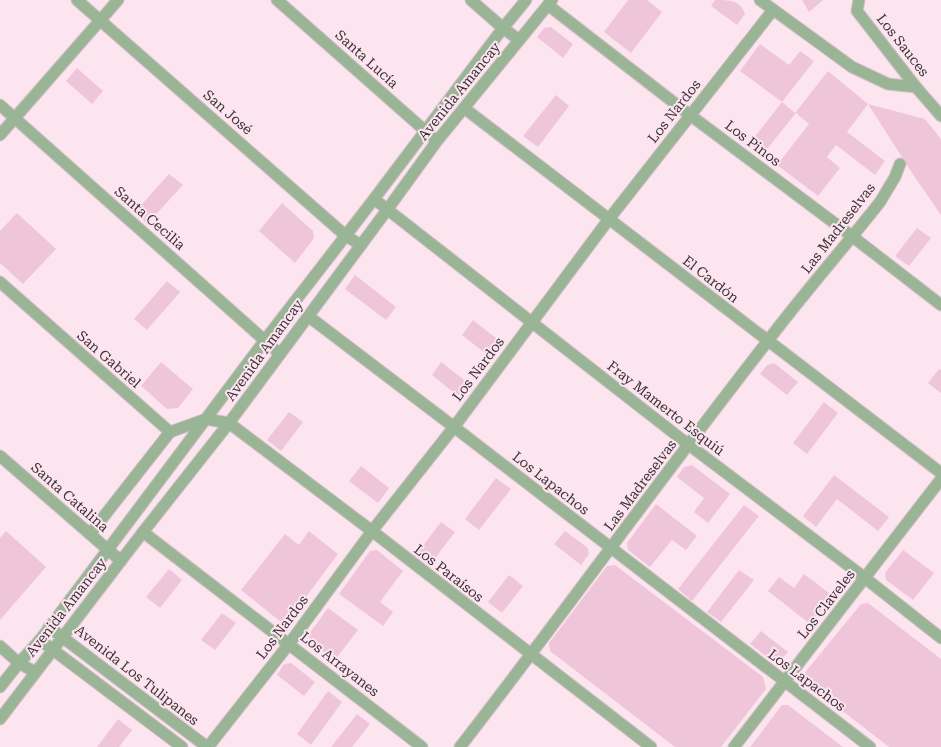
<svg xmlns="http://www.w3.org/2000/svg" width="941" height="747" font-family="'Roboto Serif',serif">
  <rect width="100%" height="100%" fill="#fde5f0"/>
  <!-- green -->
  <g fill="#efc6d9">
    <path d="M628,0h19l15,12 -31,41 -27,-21z"/>
    <path d="M715,0c13,0 26,0 30,14l-8,11 -26,-19z"/>
    <path d="M802,0h21l-14,12z"/>
    <path d="M551,27l22,17 -10,14 -26,-21 7,-9z"/>
    <path d="M760,44l29,21 11,-14 14,10 -32,41 13,11 33,-42 40,33 57,15 16,20v76l-27,-39 -46,-72 -21,28 38,29 -10,14 -39,-30 -9,12 13,11 -22,28 -41,-31 32,-41 -13,-11 -33,41 -13,-11 32,-41 -42,-31z"/>
    <path d="M77,68l26,23 -11,13 -26,-23z"/>
    <path d="M556,95l13,11 -31,41 -15,-11z"/>
    <path d="M169,174l14,11 -36,39 -12,-12z"/>
    <path d="M282,203l31,28 1,7 -19,25 -36,-32z"/>
    <path d="M17,213l39,36 -33,35 -23,-21v-32z"/>
    <path d="M917,228l14,10 -22,28 -14,-10z"/>
    <path d="M355,275l41,32 -10,13 -41,-31z"/>
    <path d="M167,281l13,11 -33,38 -13,-11z"/>
    <path d="M473,320l28,22 -11,15 -28,-22z"/>
    <path d="M161,362l32,27 -15,19 -11,1 -26,-23z"/>
    <path d="M441,362l27,21 -10,13 -26,-21z"/>
    <path d="M774,363l24,19 -11,13 -27,-21 7,-9z"/>
    <path d="M939,369l2,1v23l-13,-10z"/>
    <path d="M824,402l14,11 -31,41 -14,-11z"/>
    <path d="M289,412l14,10 -22,29 -14,-11z"/>
    <path d="M692,465l38,29 -22,29 -14,-11 10,-14 -27,-21 7,-10z"/>
    <path d="M361,466l28,22 -11,15 -29,-22z"/>
    <path d="M834,475l55,42 -11,14 -41,-32 -21,28 -13,-11z"/>
    <path d="M496,478l15,11 -32,41 -14,-11z"/>
    <path d="M656,504l41,32 -11,14 -14,-10 -22,27 -22,-17 -1,-7z"/>
    <path d="M744,505l15,11 -67,85 -14,-12z"/>
    <path d="M441,522l14,10 -22,29 -14,-10z"/>
    <path d="M6,531l40,36 -46,53v-82z"/>
    <path d="M309,531l29,23 -50,67 -7,1 -40,-32 44,-56 14,11z"/>
    <path d="M565,531l23,17 1,6 -8,11 -27,-21z"/>
    <path d="M377,550l26,21 -23,31 13,10 -10,14 -44,-32 31,-43z"/>
    <path d="M903,550l31,23 -21,27 -27,-20 -1,-7z"/>
    <path d="M615,565l148,112 3,12 -45,58h-46l-125,-96 -1,-8 58,-77z"/>
    <path d="M169,569l13,11 -22,28 -14,-11z"/>
    <path d="M739,570l15,10 -33,42 -14,-10z"/>
    <path d="M804,574l29,22 -23,28 -42,-33 11,-14 15,11z"/>
    <path d="M509,575l14,11 -21,27 -14,-11z"/>
    <path d="M868,603l73,56v88h-52l-85,-66 -1,-6 58,-71z"/>
    <path d="M328,608l30,22 -23,30 -26,-19v-7z"/>
    <path d="M222,613l14,10 -21,27 -14,-10z"/>
    <path d="M761,631l27,21 -7,8 -7,2 -24,-18z"/>
    <path d="M291,663l24,19 -11,14 -27,-21 7,-11z"/>
    <path d="M328,691l14,11 -31,43 -14,-11z"/>
    <path d="M782,705h6l55,42h-93z"/>
    <path d="M357,714l13,10 -18,23h-21z"/>
    <path d="M118,719l14,11 -13,17h-22z"/>
  </g>
  <g fill="none" stroke-linecap="round" stroke-linejoin="round">
    <defs>
      <g id="minor">
        <path d="M77,0l269,236 15,9"/>
        <path d="M277,0l154,136"/>
        <path d="M471,0l32,28 16,12"/>
        <path d="M760,0l92,67 36,17 28,3"/>
        <path d="M859,0l-2,11 59,76 25,29"/>
        <path d="M548,5l142,110 163,122 88,68"/>
        <path d="M0,105l280,249"/>
        <path d="M464,108l477,365"/>
        <path d="M0,135l118,-135"/>
        <path d="M374,199l129,-171 23,-28"/>
        <path d="M387,210l50,-69 115,-141"/>
        <path d="M0,282l170,150 36,-13 23,4 143,108 279,216"/>
        <path d="M308,316l146,111 416,320"/>
        <path d="M0,456l121,105"/>
        <path d="M143,532l279,215"/>
        <path d="M90,534l80,-102"/>
        <path d="M49,627l158,120"/>
        <path d="M40,640l142,107"/>
        <path d="M0,646l19,17 16,9"/>
        <path d="M208,747l81,-103 83,-113 82,-104 155,-208 164,-209"/>
        <path d="M460,747c104,-134 203,-272 307,-405 36,-48 76,-93 113,-140l15,-25 5,-13"/>
        <path d="M734,747l207,-268"/>
      </g>
      <g id="tertiary">
        <path d="M0,687l19,-24 21,-23 225,-300 109,-141 315,246 176,133 76,60"/>
        <path d="M0,719l143,-187 86,-109 158,-213"/>
      </g>
    </defs>
    <!-- minor casing -->
    <use href="#minor" stroke="#d6c1cb" stroke-width="13"/>
    <!-- tertiary casing -->
    <use href="#tertiary" stroke="#d6c1cb" stroke-width="13"/>
    <!-- minor -->
    <use href="#minor" stroke="#99b596" stroke-width="11"/>
    <!-- tertiary -->
    <use href="#tertiary" stroke="#99b596" stroke-width="11"/>
  </g>
  <g text-anchor="middle" stroke-width="4" stroke-linejoin="round" paint-order="stroke">
    <!-- street labels -->
    <g font-size="14" fill="#3c3337" stroke="#fde5f0">
      <text transform="translate(903 45) rotate(52)" y="5">Los Sauces</text>
      <text transform="translate(367 59) rotate(42)" y="5">Santa Lucía</text>
      <text transform="translate(459 91) rotate(-51)" y="5">Avenida Amancay</text>
      <text transform="translate(674 111) rotate(-52)" y="5">Los Nardos</text>
      <text transform="translate(228 112) rotate(41)" y="5">San José</text>
      <text transform="translate(753 143) rotate(37)" y="5">Los Pinos</text>
      <text transform="translate(150 218) rotate(41)" y="5">Santa Cecilia</text>
      <text transform="translate(838 228) rotate(-52)" y="5">Las Madreselvas</text>
      <text transform="translate(711 279) rotate(38)" y="5">El Cardón</text>
      <text transform="translate(264 350) rotate(-54)" y="5">Avenida Amancay</text>
      <text transform="translate(109 359) rotate(41)" y="5">San Gabriel</text>
      <text transform="translate(478 369) rotate(-53)" y="5">Los Nardos</text>
      <text transform="translate(666 408) rotate(38)" y="5">Fray Mamerto Esquiú</text>
      <text transform="translate(551 483) rotate(38)" y="5">Los Lapachos</text>
      <text transform="translate(640 485) rotate(-53)" y="5">Las Madreselvas</text>
      <text transform="translate(70 497) rotate(41)" y="5">Santa Catalina</text>
      <text transform="translate(449 573) rotate(38)" y="5">Los Paraísos</text>
      <text transform="translate(826 604) rotate(-52)" y="5">Los Claveles</text>
      <text transform="translate(66 607) rotate(-52)" y="5">Avenida Amancay</text>
      <text transform="translate(282 627) rotate(-53)" y="5">Los Nardos</text>
      <text transform="translate(340 664) rotate(38)" y="5">Los Arrayanes</text>
      <text transform="translate(137 675) rotate(38)" y="5">Avenida Los Tulipanes</text>
      <text transform="translate(807 680) rotate(37)" y="5">Los Lapachos</text>
    </g>
  </g>
</svg>
